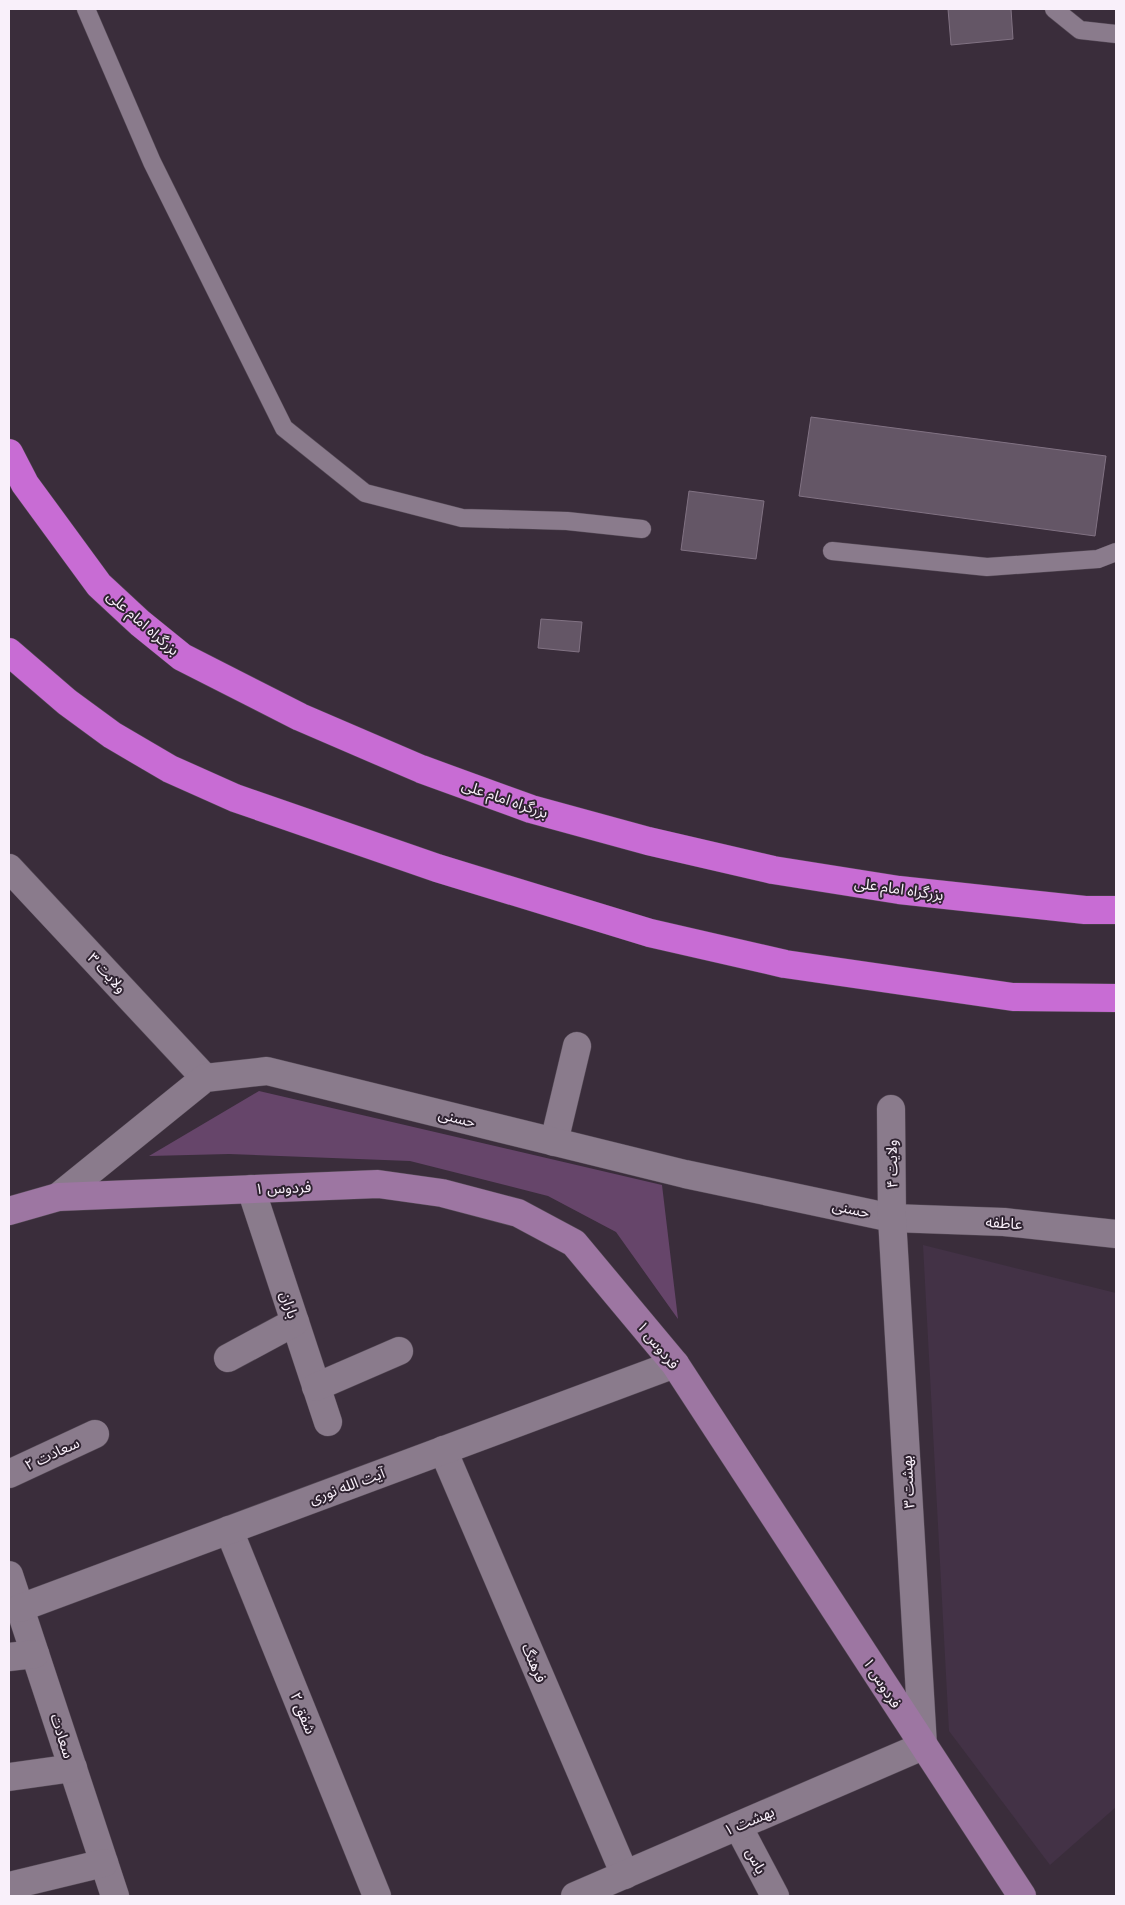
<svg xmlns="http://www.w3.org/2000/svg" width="1125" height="1905" font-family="'Playfair Display','Noto Sans Arabic',serif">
  <rect width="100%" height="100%" fill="#3a2d3b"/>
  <!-- built -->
  <path fill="#433246" d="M923,1245l193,48v514l-66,58 -101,-134z"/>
  <!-- green -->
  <path fill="#66456a" d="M259,1091l403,94 16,134 -62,-87 -68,-36 -138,-35 -181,-7 -80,2z"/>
  <!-- building -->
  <g fill="#645666" stroke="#817283">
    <path d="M948,9h63l2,30 -62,6z"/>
    <path d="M811,417l295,39 -11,80 -296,-40z"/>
    <path d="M689,491l75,10 -8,58 -75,-9z"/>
    <path d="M541,619l41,3 -3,30 -41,-4z"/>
  </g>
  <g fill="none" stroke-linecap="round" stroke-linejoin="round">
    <defs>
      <g id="lane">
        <path d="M86,9l66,153 132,266 81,65 97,25 105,3 75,8"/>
        <path d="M1054,9l26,21 36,4"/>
        <path d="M832,551l155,16 111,-8 18,-7"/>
      </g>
      <g id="street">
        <path d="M9,868l196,210"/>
        <path d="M554,1142l23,-96"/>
        <path d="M251,1189l77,233"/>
        <path d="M58,1197l147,-119 62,-7 418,103 207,44 112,4 112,12"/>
        <path d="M228,1358l67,-36"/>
        <path d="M316,1387l83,-36"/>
        <path d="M443,1450l182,425"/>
        <path d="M9,1474l86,-40"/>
        <path d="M229,1530l148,366"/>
        <path d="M9,1575l106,321"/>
        <path d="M20,1608l655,-244"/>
        <path d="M9,1657l26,-3"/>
        <path d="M9,1777l64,-9"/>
        <path d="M738,1826l37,70"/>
        <path d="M9,1886l95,-23"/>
        <path d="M575,1896l348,-150 -31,-528 -1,-109"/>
      </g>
      <path id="secondary" d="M9,1211l49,-14 320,-13 64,9 76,20 56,30 101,121 347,532"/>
      <g id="highway">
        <path d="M9,453l16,31 74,101 41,38 42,34 118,60 121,52 110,40 117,32 125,29 126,20 186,20h31"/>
        <path d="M9,652l58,50 45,33 58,34 65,29 202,70 213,65 135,31 228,33 103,1"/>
      </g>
    </defs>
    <!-- lane casing -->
    <use href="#lane" stroke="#554a56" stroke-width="19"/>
    <!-- street casing -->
    <use href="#street" stroke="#554a56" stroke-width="29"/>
    <!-- secondary casing -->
    <use href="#secondary" stroke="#554a56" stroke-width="29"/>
    <!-- highway casing -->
    <use href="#highway" stroke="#554a56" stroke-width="29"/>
    <!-- lane -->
    <use href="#lane" stroke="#8a7b8c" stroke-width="18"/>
    <!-- street -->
    <use href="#street" stroke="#8a7b8c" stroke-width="28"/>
    <!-- secondary -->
    <use href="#secondary" stroke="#9d76a2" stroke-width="28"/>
    <!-- highway -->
    <use href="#highway" stroke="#c86cd4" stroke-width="28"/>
  </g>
  <g text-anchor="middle" stroke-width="4" stroke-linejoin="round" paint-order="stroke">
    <!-- street labels -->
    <g font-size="15" fill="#f9f0fa" stroke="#2f2331">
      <text transform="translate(143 623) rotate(41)" y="5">بزرگراه امام علی</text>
      <text transform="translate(505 799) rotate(19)" y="5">بزرگراه امام علی</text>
      <text transform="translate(899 889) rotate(8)" y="5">بزرگراه امام علی</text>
      <text transform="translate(107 973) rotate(47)" y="5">ولایت ۳</text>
      <text transform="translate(457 1118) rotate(14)" y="5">حسنی</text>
      <text transform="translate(892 1164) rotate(-91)" y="5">ولایت ۴</text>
      <text transform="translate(283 1188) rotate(-2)" y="5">فردوس ۱</text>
      <text transform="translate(851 1209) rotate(12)" y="5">حسنی</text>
      <text transform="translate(1004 1223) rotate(4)" y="5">عاطفه</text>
      <text transform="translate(289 1305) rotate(72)" y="5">باران</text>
      <text transform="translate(658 1345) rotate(51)" y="5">فردوس ۱</text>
      <text transform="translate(52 1454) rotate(-25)" y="5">سعادت ۲</text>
      <text transform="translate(908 1482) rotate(-93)" y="5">بهشت ۳</text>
      <text transform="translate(347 1486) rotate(-20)" y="5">آیت الله نوری</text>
      <text transform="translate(534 1663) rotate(67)" y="5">فرهنگ</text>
      <text transform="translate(882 1683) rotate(57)" y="5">فردوس ۱</text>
      <text transform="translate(303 1713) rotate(68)" y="5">شفق ۲</text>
      <text transform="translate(62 1736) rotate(72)" y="5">سعادت</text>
      <text transform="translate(749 1821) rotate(-23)" y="5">بهشت ۱</text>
      <text transform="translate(756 1861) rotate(63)" y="5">یاس</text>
    </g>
  </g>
  <!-- border -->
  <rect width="1125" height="1905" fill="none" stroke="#f9f0fa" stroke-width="20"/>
</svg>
